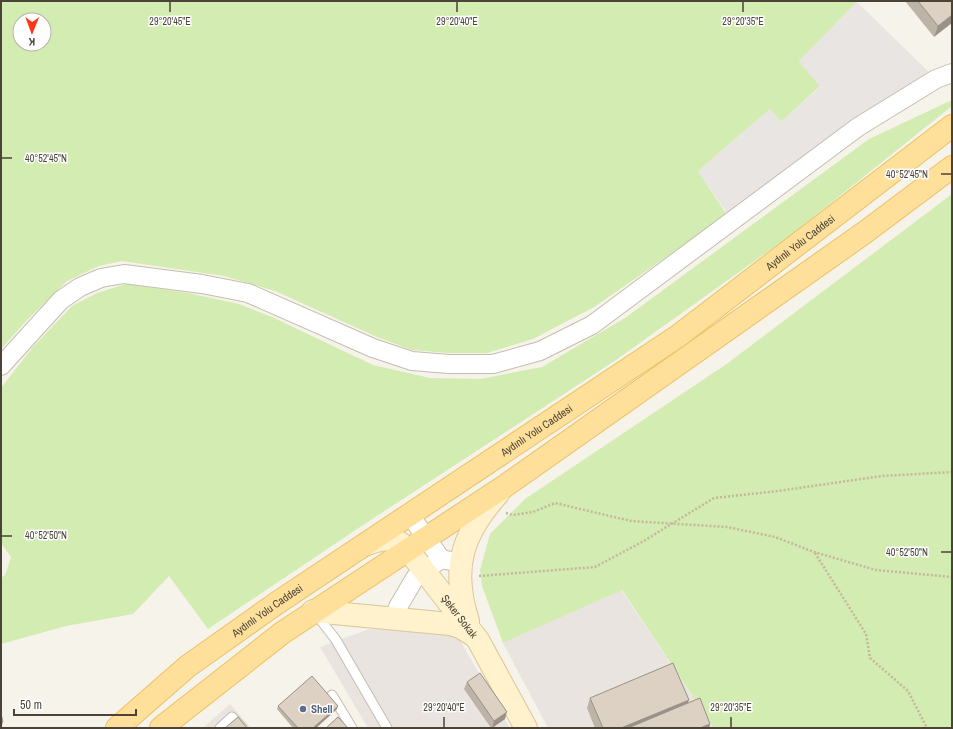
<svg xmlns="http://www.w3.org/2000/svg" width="953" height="729" font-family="'Archivo Narrow',sans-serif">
  <rect width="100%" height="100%" fill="#f6f3eb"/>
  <!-- industrial -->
  <g fill="#e9e4df">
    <path d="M621,590l93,138h-166l-45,-85z"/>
    <path d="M369,629l87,4 54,95h-142l-48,-81z"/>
    <path d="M230,704l21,24h-48z"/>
  </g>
  <!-- green -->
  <g fill="#d3ecb2" fill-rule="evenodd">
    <path d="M1,1h855l1,1 -58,59 21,25 -39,36 -11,-13 -72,62 29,44 -133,92 -61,32 -46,14h-39l-36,-3 -35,-13 -102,-46 -51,-15 -102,-15 -23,5 -32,15 -40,39 -26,29zM20,20h24v24h-24z"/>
    <path d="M952,100v6l-161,129 -175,125 -256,167 -152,102 -39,-53 -36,38 -67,12 -65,18v-66l4,-3 6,-18 -10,-14v-155l31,-40 40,-42 25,-13 29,-9 62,9 51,11 33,13 101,48 57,13 50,1 62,-12 83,-49 244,-179z"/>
    <path d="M952,194v534h-238l-92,-138 -119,53 -21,-57 -2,-16 10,-36 35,-35 203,-136z"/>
  </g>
  <!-- parking -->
  <path fill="#e8e5e2" d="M857,2l79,77 -203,143 -35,-51 72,-62 11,13 39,-35 -21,-26z"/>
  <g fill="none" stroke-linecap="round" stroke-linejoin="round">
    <defs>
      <g id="lane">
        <path d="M316,614l20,26 51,88"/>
        <path d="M332,695l20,33"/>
        <path d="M220,728l12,-11 10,11"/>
      </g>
      <g id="street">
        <path d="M1,366l60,-66 19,-13 21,-9 23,-4 78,10 46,9 125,55 39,13 37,3h44l47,-13 52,-26 266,-198 78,-48 16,-6"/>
        <path d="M410,515l31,44"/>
        <path d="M398,618v-11l17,-29 26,-19 20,4"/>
      </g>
      <g id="secondary">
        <path id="s1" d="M367,544c15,-6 29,-8 41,6l70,90 48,88"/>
        <path d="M313,611l137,13 10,3 13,8"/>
        <path d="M468,621c-17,-53 -6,-87 30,-127"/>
      </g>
      <g id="primary">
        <path id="s2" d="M117,728l71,-62 89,-63 401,-267 274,-210"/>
        <path d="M161,728l121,-95 223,-147 359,-253 88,-66"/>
      </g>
    </defs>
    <!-- lane casing -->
    <use href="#lane" stroke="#c6bdaf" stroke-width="11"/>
    <!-- street casing -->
    <use href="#street" stroke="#c6bdaf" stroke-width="20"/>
    <!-- secondary casing -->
    <use href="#secondary" stroke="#d9c798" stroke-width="24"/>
    <!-- primary casing -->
    <use href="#primary" stroke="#ecc063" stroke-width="24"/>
    <!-- path -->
    <g stroke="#c5b69d" stroke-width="2.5" stroke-dasharray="2 2" stroke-linecap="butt">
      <path d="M506,513l7,2 20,-3 22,-9 76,18 96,6 48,10 39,15 62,18 76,7"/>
      <path d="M815,553l51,81 4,24 38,33 19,37"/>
      <path d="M479,576l116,-9 47,-25 72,-44 64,-7 104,-15 70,-4"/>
    </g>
    <!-- lane -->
    <use href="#lane" stroke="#fff" stroke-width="9"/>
    <!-- street -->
    <use href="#street" stroke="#fff" stroke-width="18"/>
    <!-- secondary -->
    <use href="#secondary" stroke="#fff2cc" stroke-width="22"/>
    <!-- primary -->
    <use href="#primary" stroke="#ffe09b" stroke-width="22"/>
  </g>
  <!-- wall -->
  <g fill="#bdb4a7">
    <path d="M905,1h47l-18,36z"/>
    <path d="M467,682l38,37 -13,9h-1l-27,-39z"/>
    <path d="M590,698l97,6 23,20 -1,4h-114l-8,-20z"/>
    <path d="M278,706l59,3 -21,19h-23l-16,-19z"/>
  </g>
  <!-- shaded-wall -->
  <g fill="#9a9288">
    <path d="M952,15v8l-18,14 4,-11z"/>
    <path d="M689,700l-4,10 -43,18h-21z"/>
    <path d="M338,706l-1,3 -21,19h-3z"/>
    <path d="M507,712l-2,7 -13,9 2,-7z"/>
    <path d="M3,722l-2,6v-5z"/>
    <path d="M710,724l-1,4h-9z"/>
  </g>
  <!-- building -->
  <g fill="#dcd1c2" stroke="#9a9288">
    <path d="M918,1h34v14l-14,11z"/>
    <path d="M673,663l16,37 -68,28h-18l-13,-30z"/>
    <path d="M480,673l27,39 -13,9 -27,-39z"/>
    <path d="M312,676l26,30 -25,22h-15l-20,-22z"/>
    <path d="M700,698l10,26 -10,4h-72z"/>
    <path d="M1,714l2,8 -2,1z"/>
    <path d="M238,717l9,11h-22z"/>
    <path d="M338,717l10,11h-22z"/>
  </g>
  <!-- ticks -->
  <path fill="none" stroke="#4b4338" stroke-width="1.5" d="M170,12v-10M457,12v-10M743,12v-10M2,158h10M941,174h10M2,536h10M941,552h10M444,727v-10M731,727v-10"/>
  <!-- markers -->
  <circle fill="#5c6f8a" stroke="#fff" stroke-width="1.5" cx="303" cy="709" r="4"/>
  <g text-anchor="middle" stroke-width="3" stroke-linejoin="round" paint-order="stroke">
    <!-- street labels -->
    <g font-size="11" fill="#4b4338" stroke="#fff">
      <text dy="4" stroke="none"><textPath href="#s2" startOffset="839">Aydınlı Yolu Caddesi</textPath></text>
      <text dy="4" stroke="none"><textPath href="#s2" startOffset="515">Aydınlı Yolu Caddesi</textPath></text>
      <text dy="4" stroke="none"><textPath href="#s2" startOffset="191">Aydınlı Yolu Caddesi</textPath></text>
      <text dy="4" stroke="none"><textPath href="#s1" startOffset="129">Şeker Sokak</textPath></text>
    </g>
    <!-- service labels -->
    <g font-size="11" font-weight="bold" fill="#4e5e75" stroke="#fff" text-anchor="start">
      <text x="311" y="713">Shell</text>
    </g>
  </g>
  <g font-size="10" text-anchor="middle" fill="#4b4338" stroke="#fff" stroke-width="3" stroke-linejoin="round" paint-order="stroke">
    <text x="170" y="25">29°20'45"E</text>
    <text x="457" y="25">29°20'40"E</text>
    <text x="743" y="25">29°20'35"E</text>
    <text x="46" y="162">40°52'45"N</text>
    <text x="907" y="178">40°52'45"N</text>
    <text x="46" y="539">40°52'50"N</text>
    <text x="907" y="556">40°52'50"N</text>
    <text x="444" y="711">29°20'40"E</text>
    <text x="731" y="711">29°20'35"E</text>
  </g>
  <!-- border -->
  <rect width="953" height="729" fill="none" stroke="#4b4338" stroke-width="4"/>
  <!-- north arrow -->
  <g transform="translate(32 32) rotate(181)"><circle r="19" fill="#ffffff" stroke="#b7b4af"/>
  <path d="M0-3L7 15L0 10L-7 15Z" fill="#ff3719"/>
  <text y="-6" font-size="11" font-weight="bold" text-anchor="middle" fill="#4b4338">K</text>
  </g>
  <!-- scale -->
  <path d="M14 709v6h122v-6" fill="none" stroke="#4b4338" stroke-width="2"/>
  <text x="20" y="709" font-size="12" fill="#4b4338" stroke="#ffffff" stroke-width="3" paint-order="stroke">50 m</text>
</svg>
